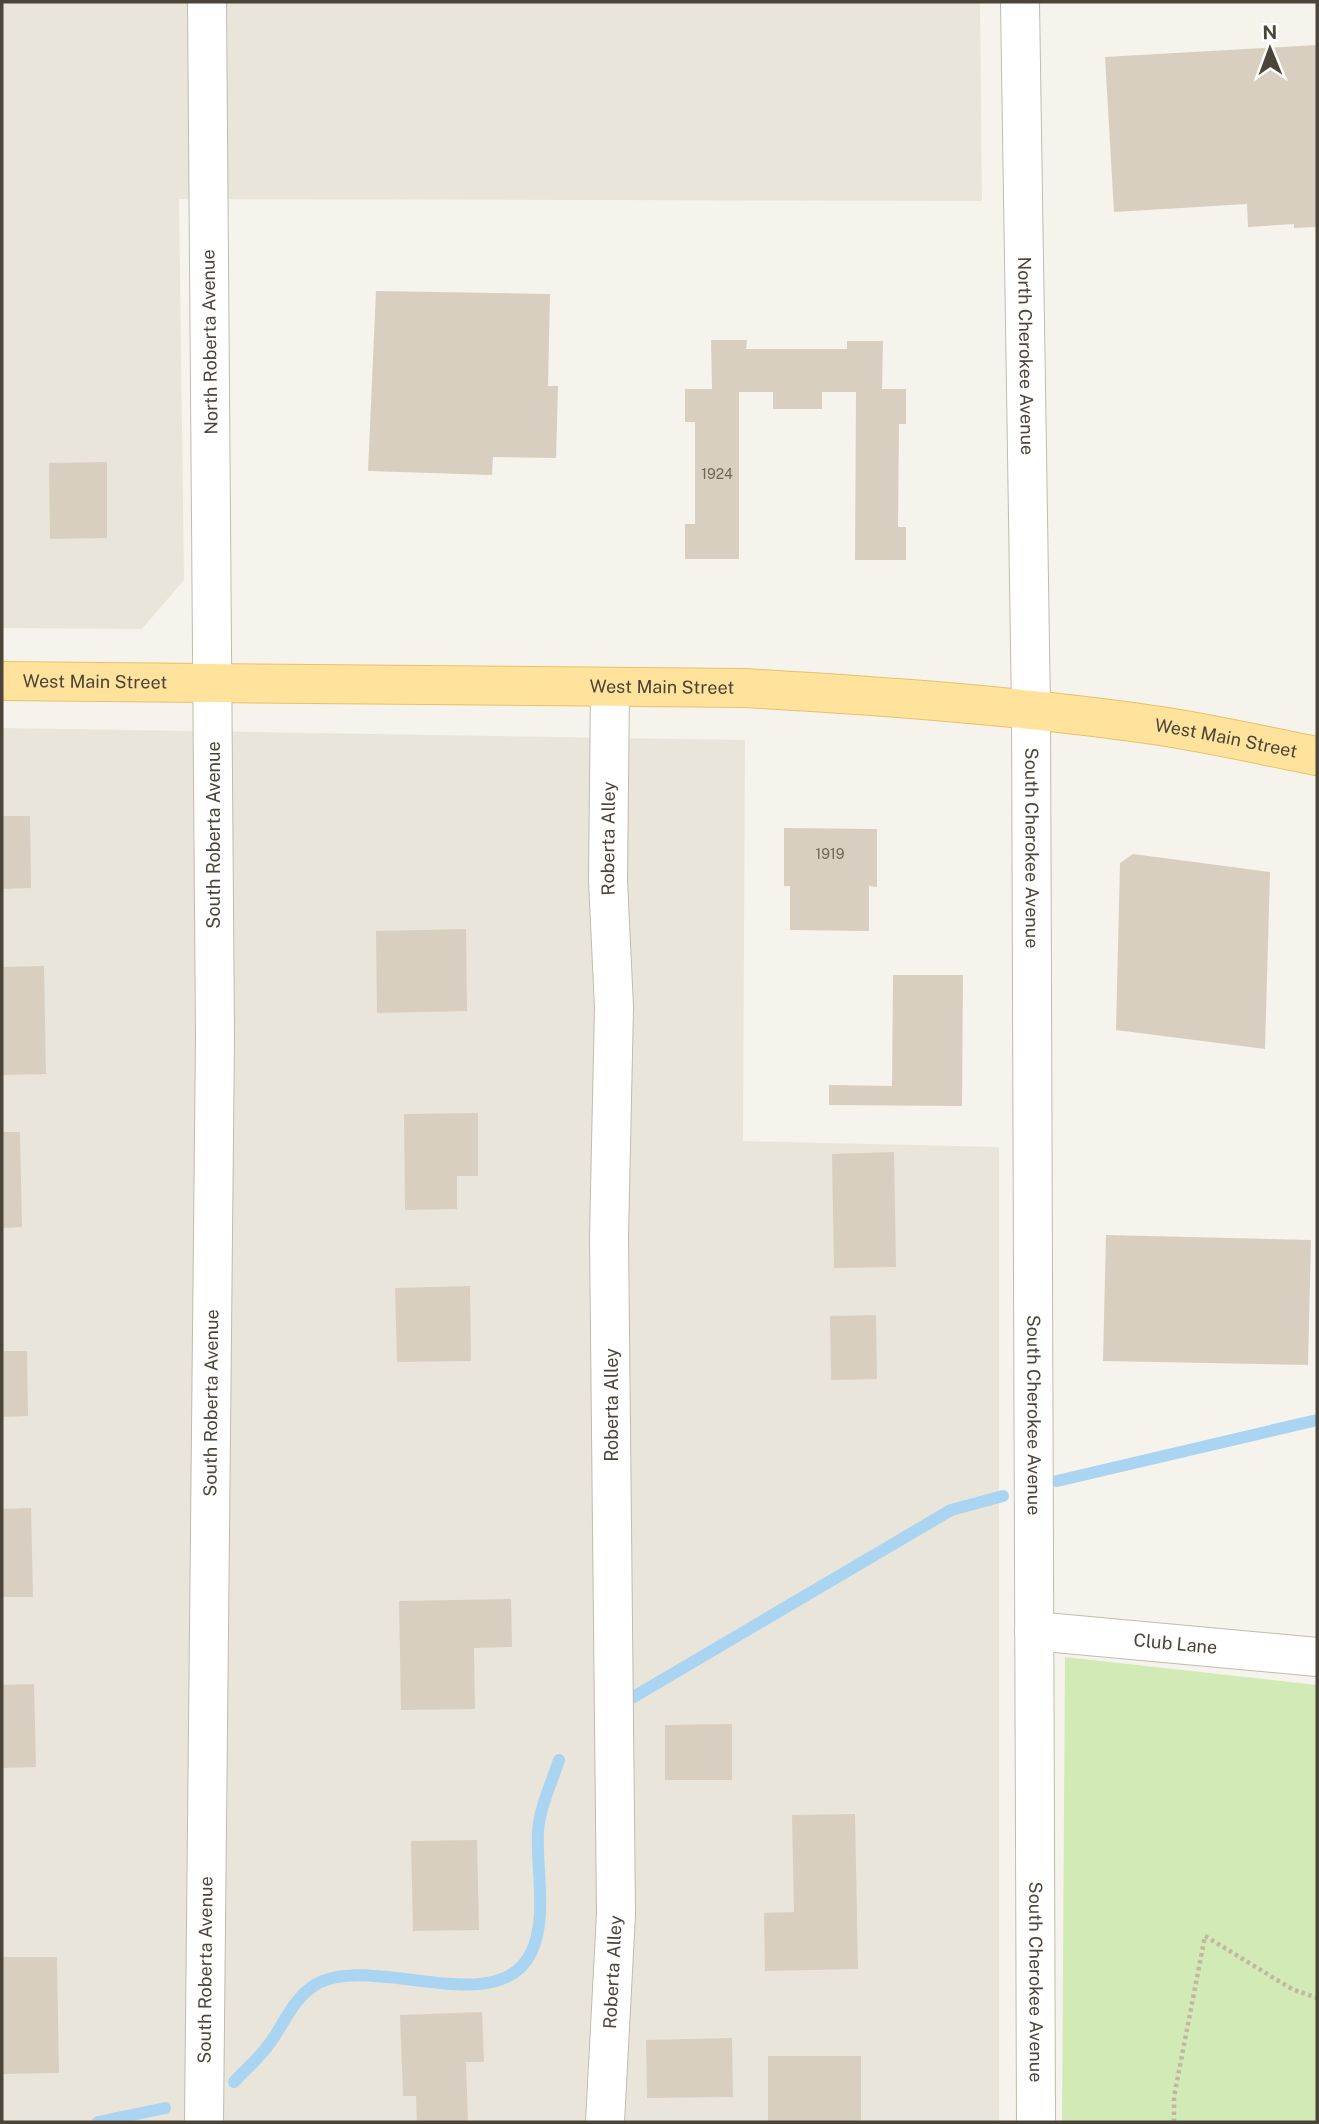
<svg xmlns="http://www.w3.org/2000/svg" width="1319" height="2124" font-family="'Public Sans',sans-serif">
  <rect width="100%" height="100%" fill="#f6f3ec"/>
  <!-- residential -->
  <g fill="#eae5da">
    <path d="M2,2h978l2,199 -803,-2 5,381 -42,49 -140,-1z"/>
    <path d="M2,728l743,12 -2,401 256,6v975h-997z"/>
  </g>
  <!-- green -->
  <path fill="#d2eab5" d="M1065,1657l252,28v437h-255z"/>
  <g fill="none" stroke-linecap="round" stroke-linejoin="round">
    <!-- stream -->
    <g stroke="#a9d4f2" stroke-width="12">
      <path d="M1057,1481l260,-61"/>
      <path d="M625,1702l326,-192 52,-14"/>
      <path d="M234,2082c10,-11 23,-22 33,-35 16,-20 25,-48 48,-62 55,-34 182,37 216,-32 17,-35 5,-84 7,-121 1,-23 14,-50 21,-72"/>
      <path d="M98,2122l67,-14"/>
    </g>
  </g>
  <!-- building -->
  <g fill="#d8cfc1">
    <path d="M1317,45v182l-23,1v-4l-46,3 -1,-23 -133,8 -9,-155z"/>
    <path d="M376,291l174,3 -2,92h10l-2,72 -63,-1 -1,18 -124,-4z"/>
    <path d="M711,340h36l-1,9h101v-8h36l-1,48h24v35h-7l-1,103h8v33h-51l1,-168h-34v17h-49v-17h-34v167h-54v-35h10v-102h-10v-33h27z"/>
    <path d="M107,462v76l-57,1 -1,-76z"/>
    <path d="M2,816h28l1,72 -29,1z"/>
    <path d="M784,828l93,1v58l-8,-1v45l-79,-1v-44h-6z"/>
    <path d="M1133,854l137,18 -5,177 -149,-19 4,-167z"/>
    <path d="M466,929l1,82 -90,2 -1,-82z"/>
    <path d="M44,966l2,108 -44,1v-108z"/>
    <path d="M893,975h70l-1,131 -133,-1v-20l63,1z"/>
    <path d="M478,1113v63h-21v33l-52,1 -1,-96z"/>
    <path d="M2,1132h18l2,95 -20,1z"/>
    <path d="M894,1152l2,115 -62,1 -2,-114z"/>
    <path d="M1106,1235l205,5 -3,125 -205,-4z"/>
    <path d="M470,1286l1,75 -74,1 -2,-74z"/>
    <path d="M876,1315l1,64 -46,1 -1,-64z"/>
    <path d="M2,1351h25l1,65 -26,1z"/>
    <path d="M31,1508l2,89h-31v-88z"/>
    <path d="M511,1599l1,48 -38,1 1,61 -74,1 -2,-109z"/>
    <path d="M34,1684l2,83 -34,1v-83z"/>
    <path d="M732,1724v56h-67v-55z"/>
    <path d="M855,1814l3,155 -93,2 -1,-58 30,-1 -2,-97z"/>
    <path d="M477,1840l2,90 -66,1 -2,-90z"/>
    <path d="M2,1957h55l2,116 -57,1z"/>
    <path d="M482,2012l2,50h-18l2,60h-51l-1,-26h-13l-3,-81z"/>
    <path d="M732,2038l1,59 -86,1 -1,-58z"/>
    <rect x="768" y="2056" width="93" height="66"/>
  </g>
  <g fill="none" stroke-linecap="round" stroke-linejoin="round">
    <defs>
      <g id="minor">
        <path id="s1" d="M1031,710l5,1412"/>
        <path id="s2" d="M1034,1631l283,26"/>
        <path id="s3" d="M204,2122l11,-1085 -8,-1035"/>
        <path id="s4" d="M605,2122l11,-208 -7,-677 5,-230 -6,-126 2,-194"/>
      </g>
      <g id="tertiary">
        <path id="s5" d="M1020,2l11,708"/>
      </g>
      <g id="primary">
        <path id="s6" d="M2,681l742,7c139,8 279,18 417,38 52,8 104,20 156,30"/>
      </g>
    </defs>
    <!-- minor casing -->
    <use href="#minor" stroke="#c2bbae" stroke-width="40"/>
    <!-- tertiary casing -->
    <use href="#tertiary" stroke="#c2bbae" stroke-width="40"/>
    <!-- primary casing -->
    <use href="#primary" stroke="#e6c16a" stroke-width="40"/>
    <!-- path -->
    <path stroke="#c4b79f" stroke-width="4.5" stroke-dasharray="3.5 3.5" stroke-linecap="butt" d="M1174,2122v-25l31,-161 87,53 25,9"/>
    <!-- minor -->
    <use href="#minor" stroke="#fff" stroke-width="38"/>
    <!-- tertiary -->
    <use href="#tertiary" stroke="#fff" stroke-width="38"/>
    <!-- primary -->
    <use href="#primary" stroke="#ffe39c" stroke-width="38"/>
  </g>
  <g text-anchor="middle" stroke-width="5" stroke-linejoin="round" paint-order="stroke">
    <!-- number labels -->
    <g font-size="14" fill="#6e675b">
      <text x="717" y="479">1924</text>
      <text x="830" y="859">1919</text>
    </g>
    <!-- street labels -->
    <g font-size="18" fill="#4b4439" stroke="#fff">
      <text transform="translate(210 342) rotate(-91)" y="6">North Roberta Avenue</text>
      <text dy="6" stroke="none"><textPath href="#s5" startOffset="354">North Cherokee Avenue</textPath></text>
      <text dy="6" stroke="none"><textPath href="#s6" startOffset="93">West Main Street</textPath></text>
      <text dy="6" stroke="none"><textPath href="#s6" startOffset="660">West Main Street</textPath></text>
      <text dy="6" stroke="none"><textPath href="#s6" startOffset="1227">West Main Street</textPath></text>
      <text transform="translate(214 835) rotate(-90)" y="6">South Roberta Avenue</text>
      <text dy="6" stroke="none"><textPath href="#s4" startOffset="1284">Roberta Alley</textPath></text>
      <text dy="6" stroke="none"><textPath href="#s1" startOffset="138">South Cherokee Avenue</textPath></text>
      <text dy="6" stroke="none"><textPath href="#s3" startOffset="719">South Roberta Avenue</textPath></text>
      <text transform="translate(612 1405) rotate(-90)" y="6">Roberta Alley</text>
      <text dy="6" stroke="none"><textPath href="#s1" startOffset="705">South Cherokee Avenue</textPath></text>
      <text dy="6" stroke="none"><textPath href="#s2" startOffset="142">Club Lane</textPath></text>
      <text dy="6" stroke="none"><textPath href="#s3" startOffset="152">South Roberta Avenue</textPath></text>
      <text dy="6" stroke="none"><textPath href="#s4" startOffset="150">Roberta Alley</textPath></text>
      <text dy="6" stroke="none"><textPath href="#s1" startOffset="1272">South Cherokee Avenue</textPath></text>
    </g>
  </g>
  <!-- border -->
  <rect width="1319" height="2124" fill="none" stroke="#4b4439" stroke-width="7"/>
  <!-- north arrow -->
  <g transform="translate(1270 49) rotate(359)" stroke="#ffffff" stroke-width="5" paint-order="stroke">
  <path d="M0-5L12 26L0 18L-12 26Z" fill="#4b4439"/>
  <text y="-10" font-size="19" font-weight="bold" text-anchor="middle" fill="#4b4439">N</text>
  </g>
</svg>
